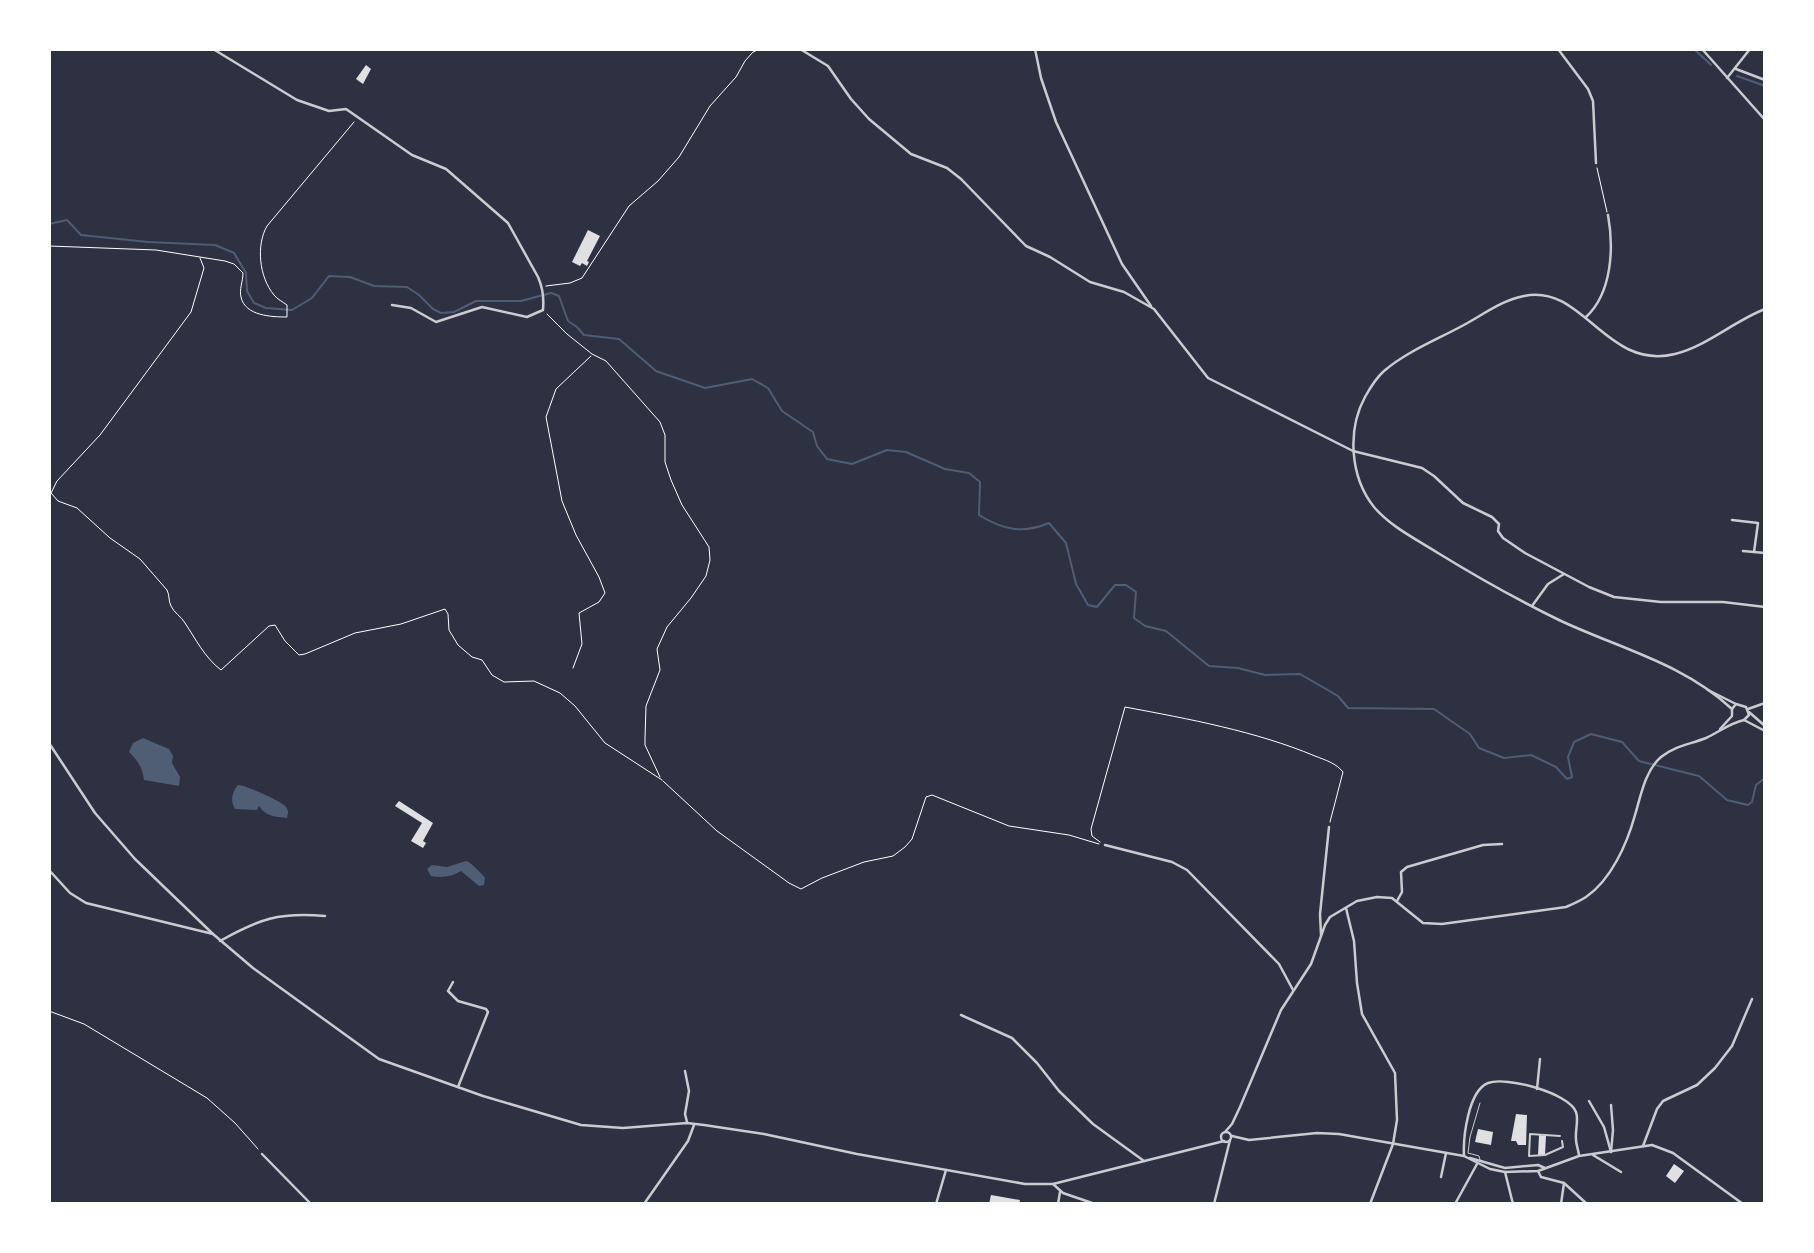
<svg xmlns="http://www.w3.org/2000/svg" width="1814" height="1253" font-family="'Noto Sans',sans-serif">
  <rect width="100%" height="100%" fill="#2d3142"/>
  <!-- water -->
  <g fill="#4f5d75">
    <path d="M143,738l26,11 4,7 -1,7 8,14 -1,9 -35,-6c-1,-12 -7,-20 -15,-28l4,-9z"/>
    <path d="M238,785c7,0 44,16 48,22 3,5 2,5 1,11 -11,-1 -22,-2 -28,-12l-2,4 -22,-1c-5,-9 -3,-17 3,-24z"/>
    <path d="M466,861c6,2 15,12 19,17l-1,7 -5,1 -18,-15c-9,6 -20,7 -30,5l-4,-7 5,-4 15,2z"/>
  </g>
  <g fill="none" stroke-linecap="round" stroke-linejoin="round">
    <!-- stream -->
    <g stroke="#4f5d75" stroke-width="2">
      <path d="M1694,49l17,16"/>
      <path d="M1737,76l28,10"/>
      <path d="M49,224l18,-4 14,15 67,7 67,3 19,8 12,20 1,18 7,12 12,5 26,2 20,-12 17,-22 21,1 24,9 33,1 12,8 14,14 8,4 13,-1 22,-11h45l30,-8 8,3 9,25 9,6 7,8 35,4 37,32 49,17 47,-9 16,9 14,23 31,21 4,14 10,13 25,5 35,-14 19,2 39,17 24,4 11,9 -1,33c24,15 44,19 70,8l17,20 10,41 12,21 9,2 18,-22h11l10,7 -2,26 11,8 21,5 43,35 29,2 27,7 35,-1 38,22 10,12 86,1 36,25 9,14 25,10 27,-3 25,12 11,12 5,-2 -4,-20 6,-15 17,-8 31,8 17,19 60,15 28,24 21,5 4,-3 4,-17 9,-7"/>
    </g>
  </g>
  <!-- building -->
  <g fill="#e0e0e3">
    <path d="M366,65l5,4 -8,15 -7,-5z"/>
    <path d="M588,230l12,6 -13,25 2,1 -2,4 -5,-3 -2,3 -8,-4z"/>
    <path d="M399,801l34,22 -10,18 3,2 -3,5 -12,-7 11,-18 -27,-17z"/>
    <path d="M1516,1114l11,1 -1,30h-8l-2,-4h-5z"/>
    <path d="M1478,1129l15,3 -2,13 -16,-3z"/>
    <path d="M1539,1135l7,1 -1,19h-7z"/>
    <path d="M1674,1164l10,7 -9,12 -9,-7z"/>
    <path d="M991,1195l29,5 -1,4h-30z"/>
  </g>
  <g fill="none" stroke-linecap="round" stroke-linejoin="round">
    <!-- path -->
    <g stroke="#fff" stroke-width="1">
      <path d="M1597,168l10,44"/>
      <path d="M49,246l107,4 69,11 9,3 9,9c0,8 -4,17 -2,24 4,19 31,20 46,20v-12c-4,-3 -10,-6 -13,-10 -15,-18 -18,-50 -7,-69l87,-104"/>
      <path d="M200,258l4,10 -13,44 -91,123 -43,46 -6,12 7,8 19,7 33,30 30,21 27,31c3,6 1,10 4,16 3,7 10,10 14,17 10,15 20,35 36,47l48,-44 6,-1 10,16 14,14 6,-1 50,-21 46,-9 44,-15 3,5 1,16 9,15 14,12 10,3 10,15 12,7 30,-1 26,12 15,13 30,37 57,37"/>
      <path d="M546,286l24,-3 12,-5 47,-72 29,-25 21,-24 31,-51 26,-29 9,-16 8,-9 7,-3"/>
      <path d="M547,314l20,20 25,20 14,7 54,61 5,13v27l6,18 11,25 27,42 1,13 -4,16 -15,22 -24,29 -10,22 3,21 -14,36 -1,32v7l15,32"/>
      <path d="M573,668l9,-24 -3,-31 20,-11 6,-9 -6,-16 -23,-42 -14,-34 -16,-84 10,-28 35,-33"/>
      <path d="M663,781l54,50 72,52 12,6 21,-11 42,-16 29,-6 12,-9 7,-8 14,-42 6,-2 77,31 60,9 30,9"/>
      <path d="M1100,842l-8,-6 -1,-7 34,-122c64,12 130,24 190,49 10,4 21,7 28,16l-13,50"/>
      <path d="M49,1011l35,13 123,74 28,25 23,26"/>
    </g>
    <!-- service -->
    <path stroke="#caccd0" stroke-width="1" d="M1480,1103l-10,34 -2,16 11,3 1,4"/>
    <!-- pedestrian -->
    <path stroke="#caccd0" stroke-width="2" d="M1560,1136l-30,-2 -1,22 16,-1 18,-8 -1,-6"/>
    <!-- minor -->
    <g stroke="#caccd0" stroke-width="2.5">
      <path d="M213,49l84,51 32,11 17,-2 66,46 34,14 62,54 30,54c5,11 6,22 5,33l-16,7 -45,-10 -46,15 -25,-14 -19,-3"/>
      <path d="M800,49l28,17 23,33 18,20 42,35 36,14 14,11 65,67 24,11 40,25 34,10 30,17 54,69 145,73 69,17 12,8 29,27 29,14 7,7 -1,7 5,7 22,15 64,34 25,10 47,5h62l42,5"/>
      <path d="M1035,49l6,29 15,44 66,142 29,42"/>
      <path d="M1558,49l30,40 5,12 3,62"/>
      <path d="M1736,69l29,11"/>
      <path d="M1727,78l23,-29"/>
      <path d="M1586,317c26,-24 28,-69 22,-102"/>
      <path d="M1732,520l26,3 -4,29"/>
      <path d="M1743,551l22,2"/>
      <path d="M1532,606l16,-22 16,-10"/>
      <path d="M1748,709l17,-6"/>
      <path d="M1105,845l67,17 15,8 92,94 14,26"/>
      <path d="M49,870l21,23 16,10 127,31"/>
      <path d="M1397,901l5,-9 -1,-20 6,-5 76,-22 19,-1"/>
      <path d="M1346,908l8,33 3,42 5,31 33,59 2,47 -4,24 -23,60"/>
      <path d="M1321,935l-1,-21 9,-87"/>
      <path d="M220,941c39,-22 59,-29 105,-25"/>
      <path d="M453,982l-5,9 10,10 28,8 2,3 -30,75"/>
      <path d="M961,1015l51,23 25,25 22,28 34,33 51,37"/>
      <path d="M685,1071l4,20 -4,23 2,8"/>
      <path d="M1537,1089l3,-30"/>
      <path d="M1589,1101l15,26 7,25"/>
      <path d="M1611,1105l2,25 -2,22"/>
      <path d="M1232,1136l17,4 68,-7 22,1 125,22 26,13 15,3 33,-1 41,-15 73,-11 21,8 70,51"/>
      <path d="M1643,1146l14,-37 6,-8 34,-16 18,-17 17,-22 20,-47"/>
      <path d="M262,1154l49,50"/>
      <path d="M1593,1155l28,17"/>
      <path d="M1464,1156c-1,-18 4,-65 24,-73 18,-7 81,10 88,29 3,8 -1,18 0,27 0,5 2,10 3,16"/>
      <path d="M1470,1158l35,10 33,-3 7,3"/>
      <path d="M1538,1171l3,6 23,6 23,21"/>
      <path d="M1505,1172l8,32"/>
      <path d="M1441,1177l5,-24"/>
      <path d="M936,1204l10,-34"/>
      <path d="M1058,1204l2,-12"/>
      <path d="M1455,1204l22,-40"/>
      <path d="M1561,1204l3,-21"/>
    </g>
    <!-- tertiary -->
    <g stroke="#caccd0" stroke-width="2.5">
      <path d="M1702,49l63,71"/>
      <path d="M1708,690l28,14 10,3 3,8 -5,5"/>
      <path d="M1732,709c-49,-46 -114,-61 -173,-89 -41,-20 -82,-43 -121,-67 -22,-14 -47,-26 -64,-46 -24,-30 -27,-77 -9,-110 5,-9 11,-19 19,-26 22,-19 52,-31 78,-45 19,-10 40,-26 62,-30 59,-13 82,75 151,58 32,-8 59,-33 90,-45"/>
      <path d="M1749,712l16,14"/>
      <path d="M1744,720l21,11"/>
      <path d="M1720,729l12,-13v-7l4,-5"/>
      <path d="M49,743l46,70 40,46 78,75 40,34 126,91 104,37 98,29 42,3 64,-5 17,2 60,9 93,20 168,30h28l171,-43"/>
      <circle cx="1226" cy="1137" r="5"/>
      <path d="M1225,1132l7,-8 8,-17 41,-97 30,-46 14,-39 5,-8 27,-16 20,-4 15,1 31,25 19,1 124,-17c7,-3 14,-6 20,-10 25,-17 41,-53 49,-82 6,-20 10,-44 26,-58 13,-11 30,-13 45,-19 13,-6 24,-15 38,-18"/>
      <path d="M1053,1184l10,9 32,11"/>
      <path d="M644,1204l44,-63 6,-16"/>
      <path d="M1214,1204l16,-64"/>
    </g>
  </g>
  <!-- border -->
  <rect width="1814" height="1253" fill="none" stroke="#ffffff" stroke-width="102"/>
</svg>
